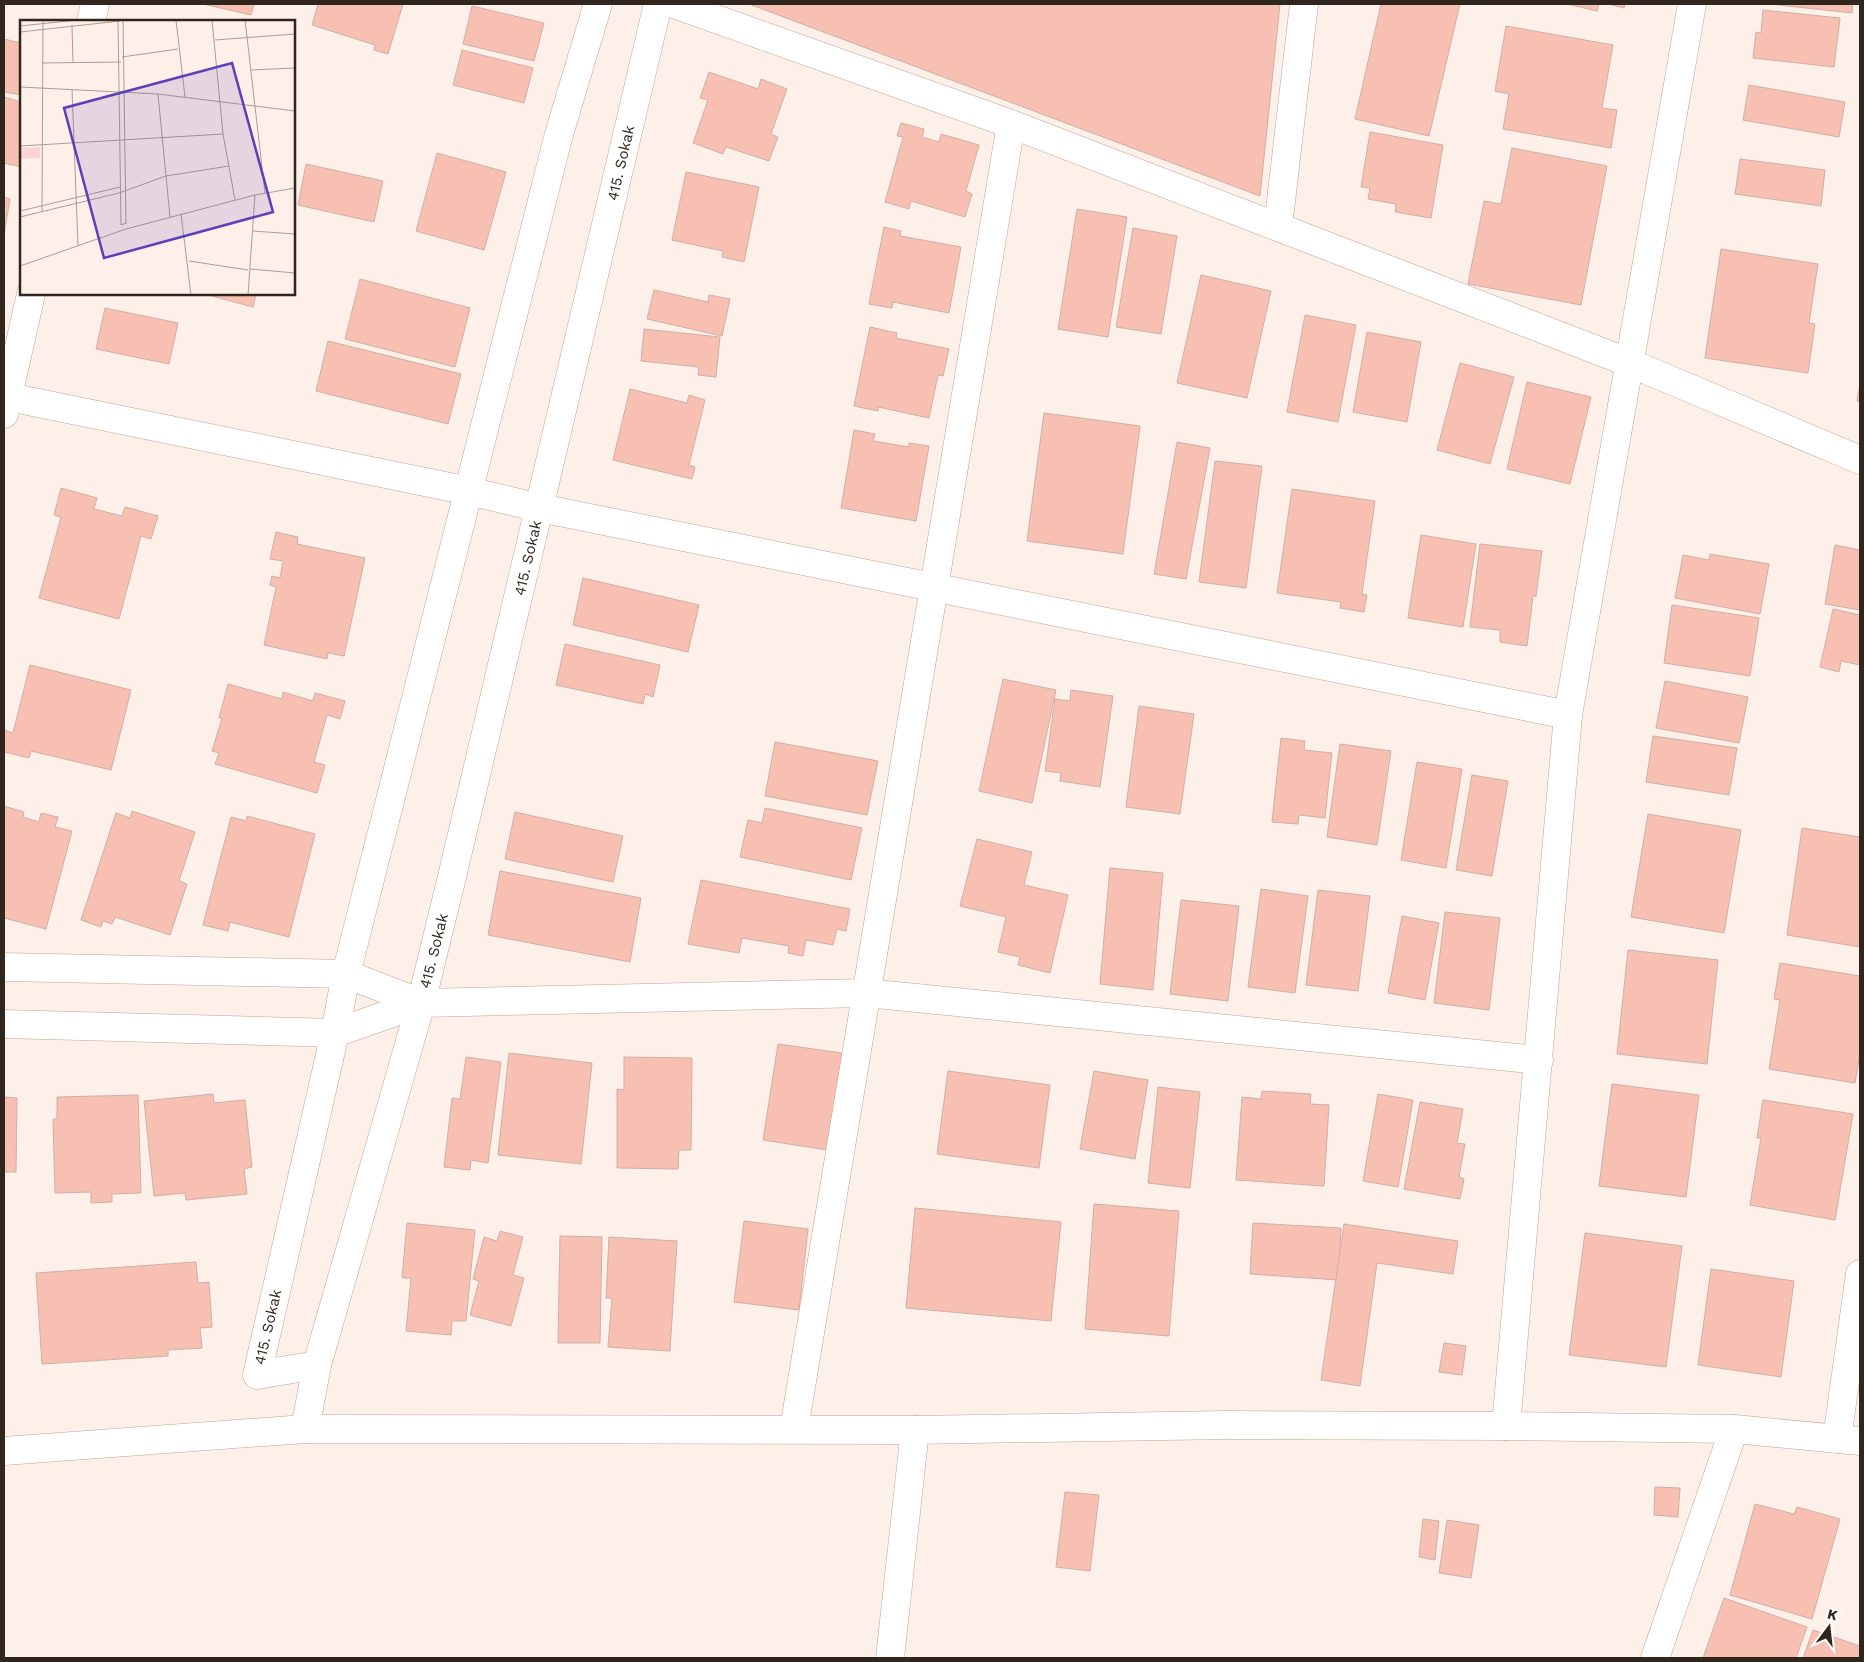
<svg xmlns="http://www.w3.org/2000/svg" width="1864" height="1662" font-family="'Work Sans',sans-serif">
  <rect width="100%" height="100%" fill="#fcf0e8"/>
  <!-- building -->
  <g fill="#f8c0b3" stroke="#d1aea6">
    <path d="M203,4h51l-3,11z"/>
    <path d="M318,4h85l-15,50 -14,-4 1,-5 -63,-20z"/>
    <path d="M749,4h531l-20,192z"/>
    <path d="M1381,4h79l-31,132 -74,-17z"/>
    <path d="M1567,4h32l-2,7z"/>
    <path d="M1608,4h17l-1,4z"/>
    <path d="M1770,4h83l-1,9z"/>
    <path d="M472,6l72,17 -10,38 -71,-17z"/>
    <path d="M1763,10l77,8 -6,49 -81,-9 3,-26 5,1z"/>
    <path d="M1506,26l107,19 -11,63 15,2 -6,38 -108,-19 6,-35 -14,-3z"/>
    <path d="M4,39l17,4v52l-17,-3z"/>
    <path d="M462,50l71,18 -9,35 -71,-18z"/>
    <path d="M709,72l49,17 3,-10 26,10 -16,45 7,3 -9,24 -43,-14 -3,7 -30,-11 15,-43 -8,-2z"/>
    <path d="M1749,85l96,17 -6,35 -96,-17z"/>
    <path d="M4,97l17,5v65l-17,-4z"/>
    <path d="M901,123l23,6 -2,8 17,5 2,-8 38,11 -13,46 6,3 -7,23 -54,-16 -2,8 -24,-7 18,-65 -6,-1z"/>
    <path d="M1370,132l73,13 -12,73 -36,-6 1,-8 -28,-5 2,-11 -9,-1z"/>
    <path d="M1512,148l95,18 -26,139 -113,-21 16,-83 17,3z"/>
    <path d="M437,153l69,19 -22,78 -68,-19z"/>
    <path d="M1740,159l85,11 -4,36 -86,-12z"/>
    <path d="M306,164l77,17 -9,41 -76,-17z"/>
    <path d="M686,172l73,15 -15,75 -22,-5 1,-6 -51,-11z"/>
    <path d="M4,197l6,2 -6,36z"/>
    <path d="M1077,209l50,8 -19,120 -50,-8z"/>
    <path d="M884,227l17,4 -1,5 61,11 -12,66 -56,-11 -1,6 -23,-4z"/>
    <path d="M1133,228l44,8 -16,98 -45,-7z"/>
    <path d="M1721,249l97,15 -9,59 6,1 -7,49 -103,-15z"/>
    <path d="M1201,275l70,16 -24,107 -70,-15z"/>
    <path d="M360,279l110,29 -15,59 -110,-28z"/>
    <path d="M654,290l54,12 1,-7 21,4 -8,37 -75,-17z"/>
    <path d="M213,294h43l-3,13 -41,-11z"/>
    <path d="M105,308l73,15 -9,41 -73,-15z"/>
    <path d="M1305,315l51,10 -18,97 -51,-10z"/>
    <path d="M870,327l27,6 -1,5 53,11 -6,27 -5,-1 -9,43 -51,-11v4l-24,-5z"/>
    <path d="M644,329l76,8 -4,40 -18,-2 1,-8 -58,-6z"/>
    <path d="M1367,332l54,10 -14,80 -54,-10z"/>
    <path d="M328,341l133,33 -13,50 -132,-33z"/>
    <path d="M1460,363l54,14 -24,87 -53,-14z"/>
    <path d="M1527,382l64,15 -21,87 -63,-15z"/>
    <path d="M1860,384v18l-3,-1z"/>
    <path d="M630,389l57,14 2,-8 16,5 -16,65 6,2 -3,12 -79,-19z"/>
    <path d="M1044,413l96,13 -17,128 -96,-13z"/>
    <path d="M854,430l21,4 -2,7 36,6v-4l20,3 -13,75 -75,-13z"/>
    <path d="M1177,442l33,6 -24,131 -32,-5z"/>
    <path d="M1215,461l47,5 -16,122 -47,-6z"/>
    <path d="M61,488l36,10 -3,11 28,7 3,-9 33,9 -7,23 -10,-3 -22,83 -80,-21 22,-81 -7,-2z"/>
    <path d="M1292,489l83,12 -13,93 5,1 -3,17 -24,-4 1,-6 -64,-9z"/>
    <path d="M276,532l22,5 -1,7 68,14 -21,98 -16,-3 -1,6 -63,-14 12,-58 -6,-2 2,-9 8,2 3,-17 -13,-2z"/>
    <path d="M1421,535l55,9 -13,83 -55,-9z"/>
    <path d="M1480,544l62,7 -6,45h-3l-6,50 -27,-4v-12l-30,-3z"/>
    <path d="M1835,545l25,5v60l-35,-6z"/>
    <path d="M1710,554l59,10 -9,50 -85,-16 8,-43 26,5z"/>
    <path d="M583,578l116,27 -11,47 -115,-27z"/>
    <path d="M1672,605l87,13 -9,58 -86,-13z"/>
    <path d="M1833,609l27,6v50l-19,-4 -2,11 -19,-5z"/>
    <path d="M565,644l95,21 -7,32 -8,-3 -2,10 -87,-19z"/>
    <path d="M30,665l101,25 -20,80 -80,-19 -2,7 -25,-6v-22l9,3z"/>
    <path d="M1003,679l53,11 -24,113 -53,-12z"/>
    <path d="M1665,681l83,16 -9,46 -83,-15z"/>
    <path d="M228,684l54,15 1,-7 30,9 2,-8 30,8 -5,18 -13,-4 -13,47 11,3 -8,28 -102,-29 4,-11 -7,-2 10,-33h-3z"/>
    <path d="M1071,690l42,6 -13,91 -40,-6 1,-8 -16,-2 10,-72 15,2z"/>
    <path d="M1139,706l55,8 -14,100 -54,-7z"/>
    <path d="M1653,736l84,12 -8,47 -83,-13z"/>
    <path d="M1281,738l24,3 -1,9 28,3 -7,65 -26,-3 -1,9 -26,-2z"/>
    <path d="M775,742l103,19 -11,54 -102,-19z"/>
    <path d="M1340,744l51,7 -14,94 -50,-8z"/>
    <path d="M1417,762l45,7 -16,99 -45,-8z"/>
    <path d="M1472,775l36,6 -16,95 -36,-6z"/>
    <path d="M4,806l20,6 -1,5 16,5 2,-9 17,4 -3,10 17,4 -26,98 -42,-11z"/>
    <path d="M765,808l97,20 -11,52 -111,-23 8,-37 14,3z"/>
    <path d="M132,811l63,21 -16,49 8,3 -17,51 -55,-18 -3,7 -9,-3 -2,6 -20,-7 35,-107 14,5z"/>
    <path d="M515,812l108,24 -10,46 -108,-23z"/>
    <path d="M1648,814l93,16 -17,103 -93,-16z"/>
    <path d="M247,816l68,18 -26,103 -59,-15 -2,9 -25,-6 28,-108 15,4z"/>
    <path d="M1802,828l58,9v110l-73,-12z"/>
    <path d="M977,839l55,13 -8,33 44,10 -18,78 -32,-8 2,-8 -22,-5 8,-35 -46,-11z"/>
    <path d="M1110,868l53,5 -10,117 -53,-6z"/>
    <path d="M500,871l141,27 -11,64 -142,-27z"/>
    <path d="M701,880l149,29 -4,22 -9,-2 -4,16 -27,-5 -3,16 -15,-3 1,-7 -47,-8 -3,15 -51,-9z"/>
    <path d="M1261,889l47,7 -13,97 -47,-6z"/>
    <path d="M1318,890l52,6 -12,95 -52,-6z"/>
    <path d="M1181,900l58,6 -11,95 -58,-7z"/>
    <path d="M1445,912l55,6 -11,92 -55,-7z"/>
    <path d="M1402,916l37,7 -14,77 -37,-7z"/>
    <path d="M1628,950l90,10 -11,104 -90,-10z"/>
    <path d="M1780,963l80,13v78l-5,29 -86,-14 11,-69 -6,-1z"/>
    <path d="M778,1044l71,10 -15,97 -71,-11z"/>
    <path d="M509,1053l83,10 -11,101 -83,-9z"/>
    <path d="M466,1057l35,5 -13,101 -17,-3 -1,10 -26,-3 8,-69 8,1z"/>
    <path d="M624,1057l68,1 -1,92h-12l-1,19 -61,-1v-79l7,1z"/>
    <path d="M948,1071l102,14 -11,83 -102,-14z"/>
    <path d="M1094,1071l54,9 -13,79 -55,-10z"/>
    <path d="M1612,1084l87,11 -13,102 -87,-11z"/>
    <path d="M1158,1087l42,5 -10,96 -42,-5z"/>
    <path d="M1262,1091l49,3 -1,10 19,1 -5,81 -88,-6 6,-83 19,2z"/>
    <path d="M213,1094l1,9 31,-3 7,67 -8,2 3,25 -61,6 -1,-7 -31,3 -10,-95z"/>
    <path d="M1378,1094l35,6 -15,87 -35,-6z"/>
    <path d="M138,1095l3,98 -29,1v8l-21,1v-11l-36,1 -2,-74h4v-22z"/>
    <path d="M4,1097l13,1 -1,74h-12z"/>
    <path d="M1763,1100l90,14 -18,106 -85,-15 11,-67h-4z"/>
    <path d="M1420,1102l43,7 -6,34 8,1 -6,33 5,2 -4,20 -56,-10z"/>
    <path d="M1094,1204l85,7 -10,125 -84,-7z"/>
    <path d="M915,1208l146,14 -10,99 -145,-13z"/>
    <path d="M744,1221l64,8 -9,81 -65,-8z"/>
    <path d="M407,1223l68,7 -9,91h-14l-1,14 -45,-4 5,-53h-9z"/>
    <path d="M1253,1223l88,5 -3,52 -88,-6z"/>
    <path d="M1344,1224l114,17 -5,33 -76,-11 -17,123 -39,-6z"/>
    <path d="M500,1231l23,6 -10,38 11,3 -13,48 -41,-11 9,-34 -6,-2 11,-42 13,4z"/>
    <path d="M1585,1233l97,13 -16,121 -97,-12z"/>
    <path d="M560,1236l42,1 -2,106h-42z"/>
    <path d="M609,1237l68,4 -7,110 -62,-4 4,-49h-6z"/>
    <path d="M196,1262l2,21 11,-1 3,45 -12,1 2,20 -34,2v6l-126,8 -6,-91z"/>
    <path d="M1711,1269l83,12 -13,96 -83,-12z"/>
    <path d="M1444,1343l22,3 -4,29 -23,-3z"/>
    <path d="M1655,1487l25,1 -2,29 -24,-2z"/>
    <path d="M1065,1492l34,3 -9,76 -34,-4z"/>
    <path d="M1755,1504l39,10 3,-7 43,12 -28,100 -82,-24z"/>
    <path d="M1423,1519l16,2 -4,39 -16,-3z"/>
    <path d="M1447,1520l32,5 -8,53 -32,-5z"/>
    <path d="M1724,1598l83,29 -11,31h-93z"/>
    <path d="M1813,1630l47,16v12h-57z"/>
  </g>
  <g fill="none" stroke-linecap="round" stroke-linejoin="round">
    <defs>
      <g id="street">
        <path d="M674,4l337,120 267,103 352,136 230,97"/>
        <path d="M91,21l4,-17"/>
        <path d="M1278,227l26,-223"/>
        <path d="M4,396l465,95 71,17 1028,207"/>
        <path d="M4,414l27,-120"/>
        <path d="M4,967l342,7 75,29"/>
        <path d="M4,1024l331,9 86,-30 445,-10 673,67"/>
        <path d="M317,1365l-60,10 78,-342 11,-59 213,-840 39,-130"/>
        <path d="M1506,1426l62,-711 124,-711"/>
        <path d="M305,1429l12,-64 104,-362 30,-122 207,-877"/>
        <path d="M794,1429l217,-1305"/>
        <path d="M1837,1439l23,-165"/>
        <path d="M4,1451l301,-22 610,1 311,-5 280,1 228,3 126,12"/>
        <path d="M890,1658l25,-228"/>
        <path d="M1655,1658l79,-229"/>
      </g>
    </defs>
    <!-- street casing -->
    <use href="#street" stroke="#c0a591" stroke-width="29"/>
    <!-- street -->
    <use href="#street" stroke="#fff" stroke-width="28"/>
  </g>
  <g text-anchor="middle" stroke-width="4" stroke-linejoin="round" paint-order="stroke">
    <!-- street labels -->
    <g font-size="15" fill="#30261e" stroke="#fff">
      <text transform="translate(621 163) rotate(-77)" y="5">415. Sokak</text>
      <text transform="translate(528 558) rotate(-77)" y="5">415. Sokak</text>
      <text transform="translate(434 951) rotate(-76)" y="5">415. Sokak</text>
      <text transform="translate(268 1327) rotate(-77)" y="5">415. Sokak</text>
    </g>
  </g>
  <!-- overview -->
  <g transform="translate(20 20)">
    <rect width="275" height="275" fill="#fcf0e8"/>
    <path d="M20,127v11l-20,1v-11z" fill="#fdd2d9"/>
    <path fill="none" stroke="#aa9f97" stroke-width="1" d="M98,0l3,205 5,-2M103,0l3,204M156,0l9,77M192,0l11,114 12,66M225,0l20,173M52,5l1,38M0,6l57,-6M0,12l100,-11M195,20l80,-6M102,37l56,-8M22,43l79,-1M231,50l44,-2M0,67l138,7 137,17M52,69l6,157M138,74l12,123M0,126l203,-12M0,191l100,-24M22,192l1,-192M161,194l10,81M0,197l99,-24 47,-17 63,-10M233,211l42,3M169,241l59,9M0,246l106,-37 129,-34 40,-7M230,249l45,4M228,275l7,-100"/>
    <path fill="#5d3fb8" fill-opacity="0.15" stroke="#5d3fb8" stroke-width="2.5" d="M212,43l41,149 -169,46 -40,-150z"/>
    <rect width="275" height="275" fill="none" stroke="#30261e" stroke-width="2.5"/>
  </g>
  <!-- border -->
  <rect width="1864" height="1662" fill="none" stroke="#30261e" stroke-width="10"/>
  <!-- north arrow -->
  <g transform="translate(1829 1627) rotate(15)" stroke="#ffffff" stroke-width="4" paint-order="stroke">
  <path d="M0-4L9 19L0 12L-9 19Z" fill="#30261e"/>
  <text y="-8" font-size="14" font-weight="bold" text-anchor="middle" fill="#30261e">K</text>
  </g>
</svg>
